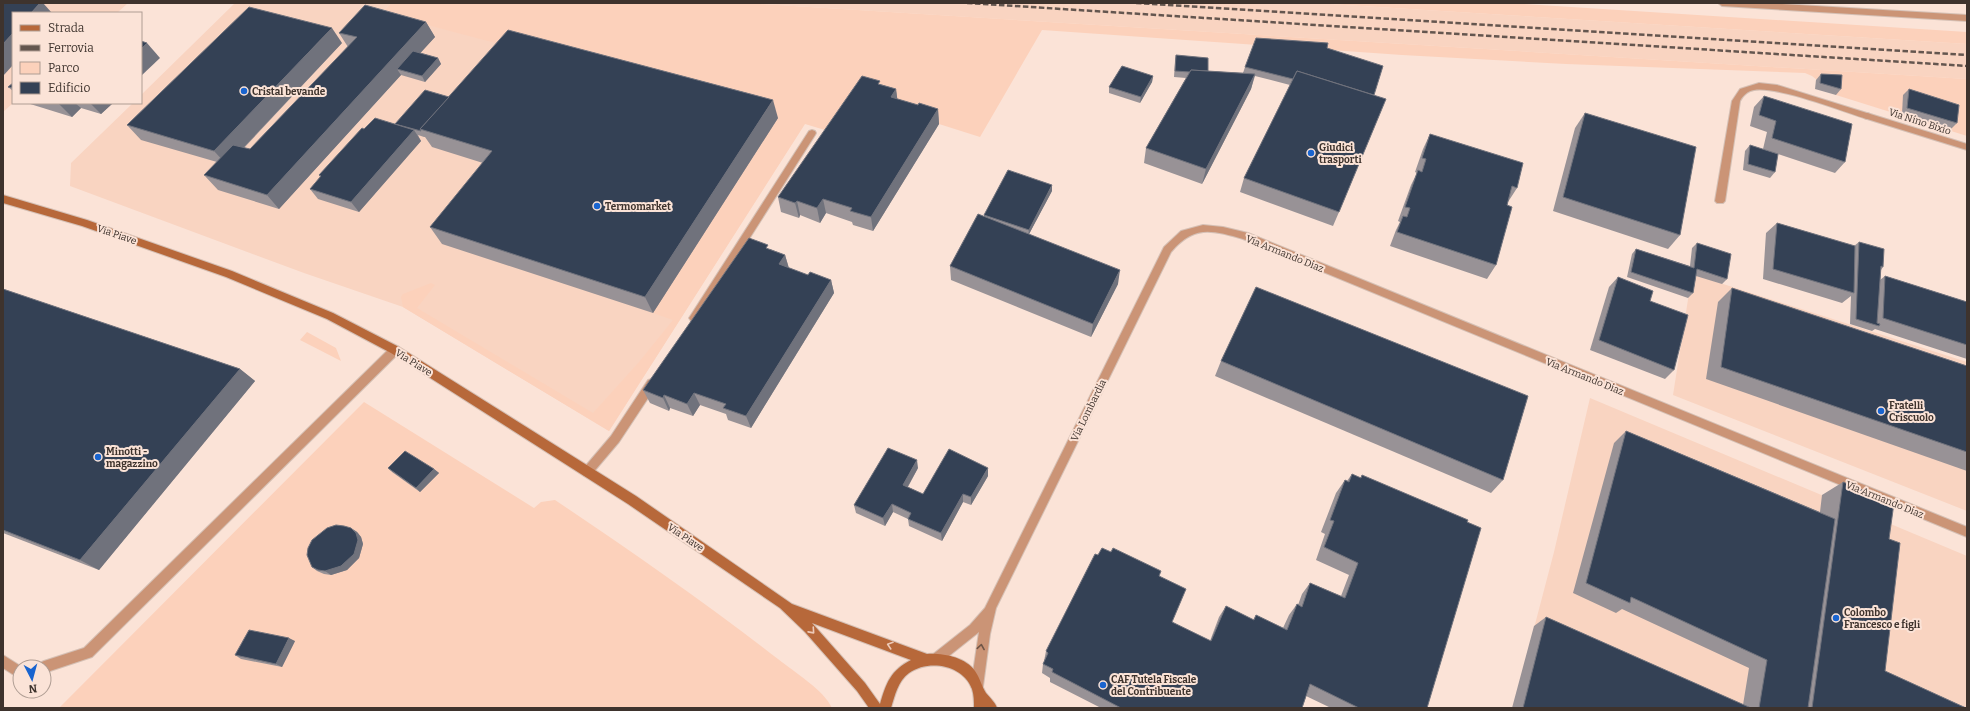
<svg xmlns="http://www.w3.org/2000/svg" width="1970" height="711" font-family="Bitter,serif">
  <rect width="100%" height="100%" fill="#fbe3d7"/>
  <!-- built -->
  <g fill="#f9d4c1">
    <path d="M3,3h125l-11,10h-104v90l-10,9z"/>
    <path d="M235,3h156l-9,10 425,107 -198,311 -206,-124 -99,-34 -234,-87 1,-23 62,-60h8v-8z"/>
    <path d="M744,3h569l654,41v35z"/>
    <path d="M1692,274l275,88v149l-294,-116z"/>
    <path d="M1590,398l377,158v152h-454l41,-156z"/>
  </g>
  <!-- green -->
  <g fill="#fcd1bb">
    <path d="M391,3h353l1223,76v57l-131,-41 -24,-19 -7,-3 -239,-9 -164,-9 -360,-25 -62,107 -41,-13 -104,9 -30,-9 -196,307 -206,-124 -2,-10 2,-3 28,-11 4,2 -18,23 176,105 46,-51 34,-42 -20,-7 -150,-268 -121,-32z"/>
    <path d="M1313,3h196l458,29v12z"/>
    <path d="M307,332l29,16 5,13 -41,-21z"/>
    <path d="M364,402l170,106 7,-6 14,-2c76,51 151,103 223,159 16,13 46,31 54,49h-773z"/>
  </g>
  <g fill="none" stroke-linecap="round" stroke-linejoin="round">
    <defs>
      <g id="lane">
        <path d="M1759,83l18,2 93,29 1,2 -4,3c-26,-8 -89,-33 -113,-29 -6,1 -11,5 -14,11l-15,100 -2,2h-6l-2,-2 17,-100 8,-12z"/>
        <path d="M812,130l3,1 1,2 -1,2 -118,186h-6l-2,-3 2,-3 118,-184z"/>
        <path d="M652,379l4,1 1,3 -1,3 -37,56 -28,33 -4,2 -4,-2 -1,-3 1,-3 28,-33 37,-56z"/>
      </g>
      <g id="street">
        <path d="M1718,3h48l201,12v6l-245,-15z"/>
        <path d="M1867,113l100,31v6l-103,-32 -1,-2 1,-2z"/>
        <path d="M1203,225l20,2 25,6 719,294v10l-724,-298c-32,-9 -49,-14 -72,13l-175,356 -6,26 -7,52 -2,4 -4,2 -4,-2 -2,-4 8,-54 -39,31 -4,2 -4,-2 -2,-4 2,-4 38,-30 15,-17 179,-361 17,-16z"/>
        <path d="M395,346l4,1 1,3 -1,3 -307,304 -48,16v-6h-6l2,-4 4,-2 40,-13 307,-301z"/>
        <path d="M3,655l19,12h-2v12l-17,-11z"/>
      </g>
      <path id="secondary" d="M3,195l84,25 145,51 101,42 66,34 237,149 156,108 135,50c16,-1 38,3 48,17 5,7 7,16 11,22 4,5 9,9 11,15h-23c0,-6 0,-13 -2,-19 -9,-24 -43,-30 -63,-16 -11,8 -14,22 -18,35h-22l-12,-17 -52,-59 -25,-24 -152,-104 -237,-151 -64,-34 -101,-42 -144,-51 -79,-23zM812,623l99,37c-20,10 -25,23 -31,44l-15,-21z"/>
    </defs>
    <!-- lane casing -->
    <use href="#lane" stroke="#d5c0b5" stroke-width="2"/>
    <!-- street casing -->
    <use href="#street" stroke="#d5c0b5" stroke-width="2"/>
    <!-- secondary casing -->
    <use href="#secondary" stroke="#d5c0b5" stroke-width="2"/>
    <!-- lane -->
    <use href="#lane" fill="#cb9476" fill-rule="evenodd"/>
    <!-- street -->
    <use href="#street" fill="#cb9476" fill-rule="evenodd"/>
    <!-- secondary -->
    <use href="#secondary" fill="#b7683a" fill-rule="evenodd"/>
    <!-- rail -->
    <g stroke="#64564f" stroke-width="2.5" stroke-dasharray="5.5 2.5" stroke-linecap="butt">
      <path d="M967,3l1000,63"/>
      <path d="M1136,3l831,52"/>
    </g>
  </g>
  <!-- wall -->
  <g fill="#989296">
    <path d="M426,22l9,15 -15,16 18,5 3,6 -16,18 -24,-7 -122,134 -61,-19 -14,-15 13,-13 -76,-22 -14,-15 215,-82 -98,105 6,1 98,-102 -9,-14z"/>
    <path d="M1327,48l47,47 -35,117 -6,14 -93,-34 4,-14 46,-93 -35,-9 -4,13 -49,95 -58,-21 2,-15 40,-70 -12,-1 1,-16 1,-6 32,16 38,2h-3l2,-6z"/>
    <path d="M1821,74l20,15 -5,6 -21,-6 1,-9z"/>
    <path d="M1153,76l-1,6 -12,21 -31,-10v-6z"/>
    <path d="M13,83v8l-5,-4z"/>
    <path d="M880,84l16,5 1,10 21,6 20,4 1,15 -66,107 -20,-6 -1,-3 -26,-9 -6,10 -20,-8 -1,3 -18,-6 -3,-15z"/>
    <path d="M1909,89l48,34 -6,6 -49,-15 1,-19z"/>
    <path d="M1764,96l81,66 -10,11 -72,-24 4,-17 -17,-6 4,-19z"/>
    <path d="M449,97l329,21 -125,195 -211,-69 -12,-17 53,-64 -51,-16 -7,-10h-1l-6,-2 3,6 -62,71 -41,-13 -8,-10 10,-12 -1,-2 45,-46 31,-5z"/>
    <path d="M27,103h86l-12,11 -20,-6 -9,9z"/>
    <path d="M1585,113l95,122 -12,14 -115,-38 22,-83z"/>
    <path d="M1430,134l87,54 -9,14 -12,63 -9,14 -97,-33 6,-16 4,-8 -2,-1 13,-36 6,-12 -2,-1 8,-23z"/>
    <path d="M1750,145l25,27 -5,6 -27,-8 2,-19z"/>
    <path d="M1052,191l-23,43 89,50 -27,53 -140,-57 -1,-14 34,-49v-2z"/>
    <path d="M1777,223l77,23 5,-4 24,25 -2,3 -1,10 5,-4 82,26v57l-92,-30 -3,2 -22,-7 1,-28 -9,7 -79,-24 3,-46z"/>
    <path d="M1697,243l30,36 -5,5 -26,-8 -3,17 -5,5 -61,-21 5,-23 4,-5 54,17 2,-18z"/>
    <path d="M770,249l15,6 4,13 19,7 23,5 3,13 -83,135 -23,-8 -2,-6 -26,-9 -7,11 -23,-8 -1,3 -19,-8 -7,-13z"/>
    <path d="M1618,277l32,24 24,69 -9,9 -75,-29 19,-63z"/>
    <path d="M1732,288l235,78v105l-261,-92 12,-77z"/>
    <path d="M3,289l237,80 15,12 -156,189 -96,-37z"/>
    <path d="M1221,361l282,119 -12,13 -276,-117z"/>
    <path d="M1626,431l194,81 2,-17 21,-13 46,57 -4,132 81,37h-454l22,-82 12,-9 197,88 6,-37 -127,-59 -6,4 -43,-20 41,-150z"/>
    <path d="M388,468l46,1 5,4 -19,19 -28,-20z"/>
    <path d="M918,468l-10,19 15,7 65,-18 -17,29 -8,-3 -21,39 -33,-15 -1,-7 -15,-7 -8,14 -29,-13 -2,-8z"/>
    <path d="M1352,474l8,4 2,-3 65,233h-96l-25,-12 -4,12h-201l-51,-26v-4l-8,-5 1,-9 1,-2v-1l2,-10 113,-75 13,46 38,19 9,-24 7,-11 27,14 3,-5 27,13 6,-13 8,-11 1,1 4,-11 8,-11 31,13 8,-21 -33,-15 9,-26 -4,-2 15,-39 9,-13 2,1z"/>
    <path d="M351,528l6,4 4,5 2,7 -4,14 -12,12 -16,5 -7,-1 -7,-3 -5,-4z"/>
    <path d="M295,641l-13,26 -41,-8 -6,-4z"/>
  </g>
  <!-- shaded-wall -->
  <g fill="#70727c">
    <path d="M40,3h3l9,10h-21z"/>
    <path d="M426,22l9,15 -31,34 -7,-2 4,6 -122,134 -12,-14z"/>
    <path d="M332,28l10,15 -115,122 -13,-14z"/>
    <path d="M13,33v32l-10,11v-32z"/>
    <path d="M147,43l13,15 -19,18v-27z"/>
    <path d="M438,58l3,6 -16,18 -3,-6z"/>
    <path d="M1255,74l-4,15 -49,95 4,-15z"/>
    <path d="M1153,76l-1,6 -12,21 1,-6z"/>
    <path d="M896,89l2,15 -7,-7z"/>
    <path d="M773,100l5,18 -125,195 -8,-16z"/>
    <path d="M58,103h17l6,5 -9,9z"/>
    <path d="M90,103h23l-12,11z"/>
    <path d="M938,109l1,15 -66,107 -2,-14z"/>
    <path d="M414,130l7,11 -62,71 -8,-10z"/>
    <path d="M1052,185v6l-24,45 1,-6z"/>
    <path d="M823,199l3,14 -6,10 -3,-15z"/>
    <path d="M797,201l3,14 -1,3 -4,-15z"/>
    <path d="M785,255l4,14 -10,-5z"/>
    <path d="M1120,270l-2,14 -27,53 2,-13z"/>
    <path d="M831,280l3,13 -83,135 -5,-12z"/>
    <path d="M240,369l15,12 -156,189 -19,-10z"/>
    <path d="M694,393l6,12 -7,11 -6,-12z"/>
    <path d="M664,395l6,13 -1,3 -6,-13z"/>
    <path d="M917,460l1,8 -14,25 -1,-8z"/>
    <path d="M988,468v8l-17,29v-8z"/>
    <path d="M434,469l5,4 -19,19 -4,-4z"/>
    <path d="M963,494v8l-21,39 -1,-8z"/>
    <path d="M892,504l1,8 -8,14 -2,-8z"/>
    <path d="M351,528l6,4 4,5 2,7 -4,14 -12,12 -16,5 -6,-4z"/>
    <path d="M289,638l6,3 -13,26 -6,-3z"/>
  </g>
  <!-- building -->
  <g fill="#344155" stroke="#70727c">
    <path d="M3,3h37l-9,10h-18v20l-10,11z"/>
    <path d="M365,5l61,17 -159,173 -63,-20 29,-30 17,4 107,-112 -18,-4z"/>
    <path d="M249,7l83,21 -118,123 -87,-26z"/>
    <path d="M508,30l265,70 -128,197 -215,-70 62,-76 -72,-22z"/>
    <path d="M1256,38l72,5 -1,5 56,18 -9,29 -77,-24 -4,8 -48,-12z"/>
    <path d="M141,41l6,2 -6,6z"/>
    <path d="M413,51l25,7 -16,18 -25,-7z"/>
    <path d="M1176,55l32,3v13l-17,-1 -1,2 -15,-1z"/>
    <path d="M1122,66l31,10 -12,21 -32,-10z"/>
    <path d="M1191,70l64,4 -49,95 -60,-21z"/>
    <path d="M1297,71l89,28 -47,113 -95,-34z"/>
    <path d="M1821,74l21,1 -1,14 -21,-6z"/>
    <path d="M862,76l18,5 -2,3 18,5 -5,8 27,8 1,-2 19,6 -67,108 -21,-6 2,-3 -29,-9 -6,9 -20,-7 -2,2 -17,-6z"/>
    <path d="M13,83v5l-5,-1z"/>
    <path d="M1909,89l50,16 -2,18 -50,-15z"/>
    <path d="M425,90l24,7 -29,32 1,2 -26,-7z"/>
    <path d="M1764,96l88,28 -7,38 -73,-24 4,-17 -17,-6z"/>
    <path d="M1585,113l111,34 -16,88 -117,-38z"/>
    <path d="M375,118l39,12 -63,72 -41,-13 11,-13 -2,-1 43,-47 2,1z"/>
    <path d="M1430,134l93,29 -6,25 -5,-2 -5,19 5,2 -16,58 -99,-33 6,-16 4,1 3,-9 -5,-1 13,-37 4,2 4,-13 -4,-1z"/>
    <path d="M1750,145l28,9 -3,18 -27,-8z"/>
    <path d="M1008,170l44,15 -23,45 -45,-15z"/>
    <path d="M978,214l142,56 -27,54 -143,-58z"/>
    <path d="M1777,223l78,23 -1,47 -81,-24z"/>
    <path d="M749,238l19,7 -2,3 19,7 -6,9 29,11 2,-3 21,8 -85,136 -23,-8 3,-4 -32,-11 -7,11 -23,-9 -1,3 -20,-8z"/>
    <path d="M1859,242l25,7 -1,18 -2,-1 -4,57 3,1 -1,2 -23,-7z"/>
    <path d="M1697,243l34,11 -4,25 -30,-10 -4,24 -62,-21 5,-23 58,19z"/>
    <path d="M1885,276l82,26v43l-84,-27z"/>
    <path d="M1618,277l35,14 -3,10 38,14 -14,55 -75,-30z"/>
    <path d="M1256,287l272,109 -25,84 -282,-119z"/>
    <path d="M1732,288l235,78v86l-246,-85z"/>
    <path d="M3,289l237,80 -160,191 -77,-30z"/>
    <path d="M1626,431l209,88 -27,189h-49l8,-48 -136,-63 -1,6 -44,-20z"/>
    <path d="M888,448l29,12 -14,25 20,9 26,-45 39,19 -17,29 -8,-3 -22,39 -33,-14 3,-6 -19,-9 -9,14 -29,-13z"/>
    <path d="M405,451l29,18 -18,19 -28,-20z"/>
    <path d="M1352,474l9,4 1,-3 106,45 -1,2 14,6 -54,180h-68l-49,-24 -8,24h-181l-69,-36 1,-3 -10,-5 5,-11 -2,-2 49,-97 3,1 4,-7 9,4 2,-4 48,23 -2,5 27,13 -14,33 39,19 15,-35 28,14 2,-5 31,15 10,-26 5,3 8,-24 35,15 13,-35 -34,-16 10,-26 -4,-1 15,-40 4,2z"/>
    <path d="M1843,482l51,21 -5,36 11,4 -15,128 81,37h-154z"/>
    <path d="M336,525l8,1 7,2 5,5 2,7 -4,14 -13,12 -16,5 -7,-1 -6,-3 -5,-12 1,-7 4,-8 15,-12z"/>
    <path d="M1546,617l205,91h-228z"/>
    <path d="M249,630l40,8 -13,26 -41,-9z"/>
  </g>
  <!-- one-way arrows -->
  <defs><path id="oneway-chevron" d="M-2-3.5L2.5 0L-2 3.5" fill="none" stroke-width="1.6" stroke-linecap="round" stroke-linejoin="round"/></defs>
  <g stroke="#edcab8">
    <use href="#oneway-chevron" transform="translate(812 631) rotate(48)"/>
    <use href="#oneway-chevron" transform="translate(890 645) rotate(-162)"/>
  </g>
  <use stroke="#6f5547" href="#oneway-chevron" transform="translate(981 647) rotate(-81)"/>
  <!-- markers -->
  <g fill="#1964cf" stroke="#fbe3d7" stroke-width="1.5">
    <circle cx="244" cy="91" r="4"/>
    <circle cx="1311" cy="153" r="4"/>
    <circle cx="597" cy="206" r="4"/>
    <circle cx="1881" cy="411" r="4"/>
    <circle cx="98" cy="457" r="4"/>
    <circle cx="1836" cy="618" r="4"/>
    <circle cx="1103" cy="685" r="4"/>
  </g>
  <g text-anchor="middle" stroke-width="4" stroke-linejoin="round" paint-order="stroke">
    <!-- poi labels -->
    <g font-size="10" font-weight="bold" fill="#3e332d" stroke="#fbe3d7" text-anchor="start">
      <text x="252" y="95">Cristal bevande</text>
      <text x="1319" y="151">Giudici<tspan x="1319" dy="12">trasporti</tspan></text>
      <text x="605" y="210">Termomarket</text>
      <text x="1889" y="409">Fratelli<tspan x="1889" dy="12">Criscuolo</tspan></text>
      <text x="106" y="455">Minotti -<tspan x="106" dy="12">magazzino</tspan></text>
      <text x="1844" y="616">Colombo<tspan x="1844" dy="12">Francesco e figli</tspan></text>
      <text x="1111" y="683">CAF Tutela Fiscale<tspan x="1111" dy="12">del Contribuente</tspan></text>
    </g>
    <!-- street labels -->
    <g font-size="10" fill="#3e332d" stroke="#fbe3d7">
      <text transform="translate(1920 121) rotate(18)" y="4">Via Nino Bixio</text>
      <text transform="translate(117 234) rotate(19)" y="4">Via Piave</text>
      <text transform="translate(1285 253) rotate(22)" y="4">Via Armando Diaz</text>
      <text transform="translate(414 362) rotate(32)" y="4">Via Piave</text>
      <text transform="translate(1585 376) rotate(22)" y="4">Via Armando Diaz</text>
      <text transform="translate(1088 410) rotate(-64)" y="4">Via Lombardia</text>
      <text transform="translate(1885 499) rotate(22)" y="4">Via Armando Diaz</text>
      <text transform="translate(686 537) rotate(34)" y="4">Via Piave</text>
    </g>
  </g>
  <!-- border -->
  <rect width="1970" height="711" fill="none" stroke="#3e332d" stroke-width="8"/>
  <!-- legend -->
  <rect x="12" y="12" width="130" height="92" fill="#fbe3d7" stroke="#af9d93"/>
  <rect x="20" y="25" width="20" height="6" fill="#b7683a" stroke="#af9d93"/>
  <text x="48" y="32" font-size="12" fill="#3e332d">Strada</text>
  <rect x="20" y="45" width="20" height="6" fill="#64564f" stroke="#af9d93"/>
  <text x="48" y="52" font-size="12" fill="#3e332d">Ferrovia</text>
  <rect x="20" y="62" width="20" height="12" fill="#fcd1bb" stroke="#af9d93"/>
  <text x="48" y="72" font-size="12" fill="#3e332d">Parco</text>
  <rect x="20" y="82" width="20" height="12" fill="#344155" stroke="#af9d93"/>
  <text x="48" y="92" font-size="12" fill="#3e332d">Edificio</text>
  <!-- north arrow -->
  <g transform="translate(32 679) rotate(174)"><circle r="19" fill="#fbe3d7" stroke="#af9d93"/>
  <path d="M0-3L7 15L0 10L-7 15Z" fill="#1964cf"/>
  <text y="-6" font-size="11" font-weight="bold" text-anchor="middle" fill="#3e332d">N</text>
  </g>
</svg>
